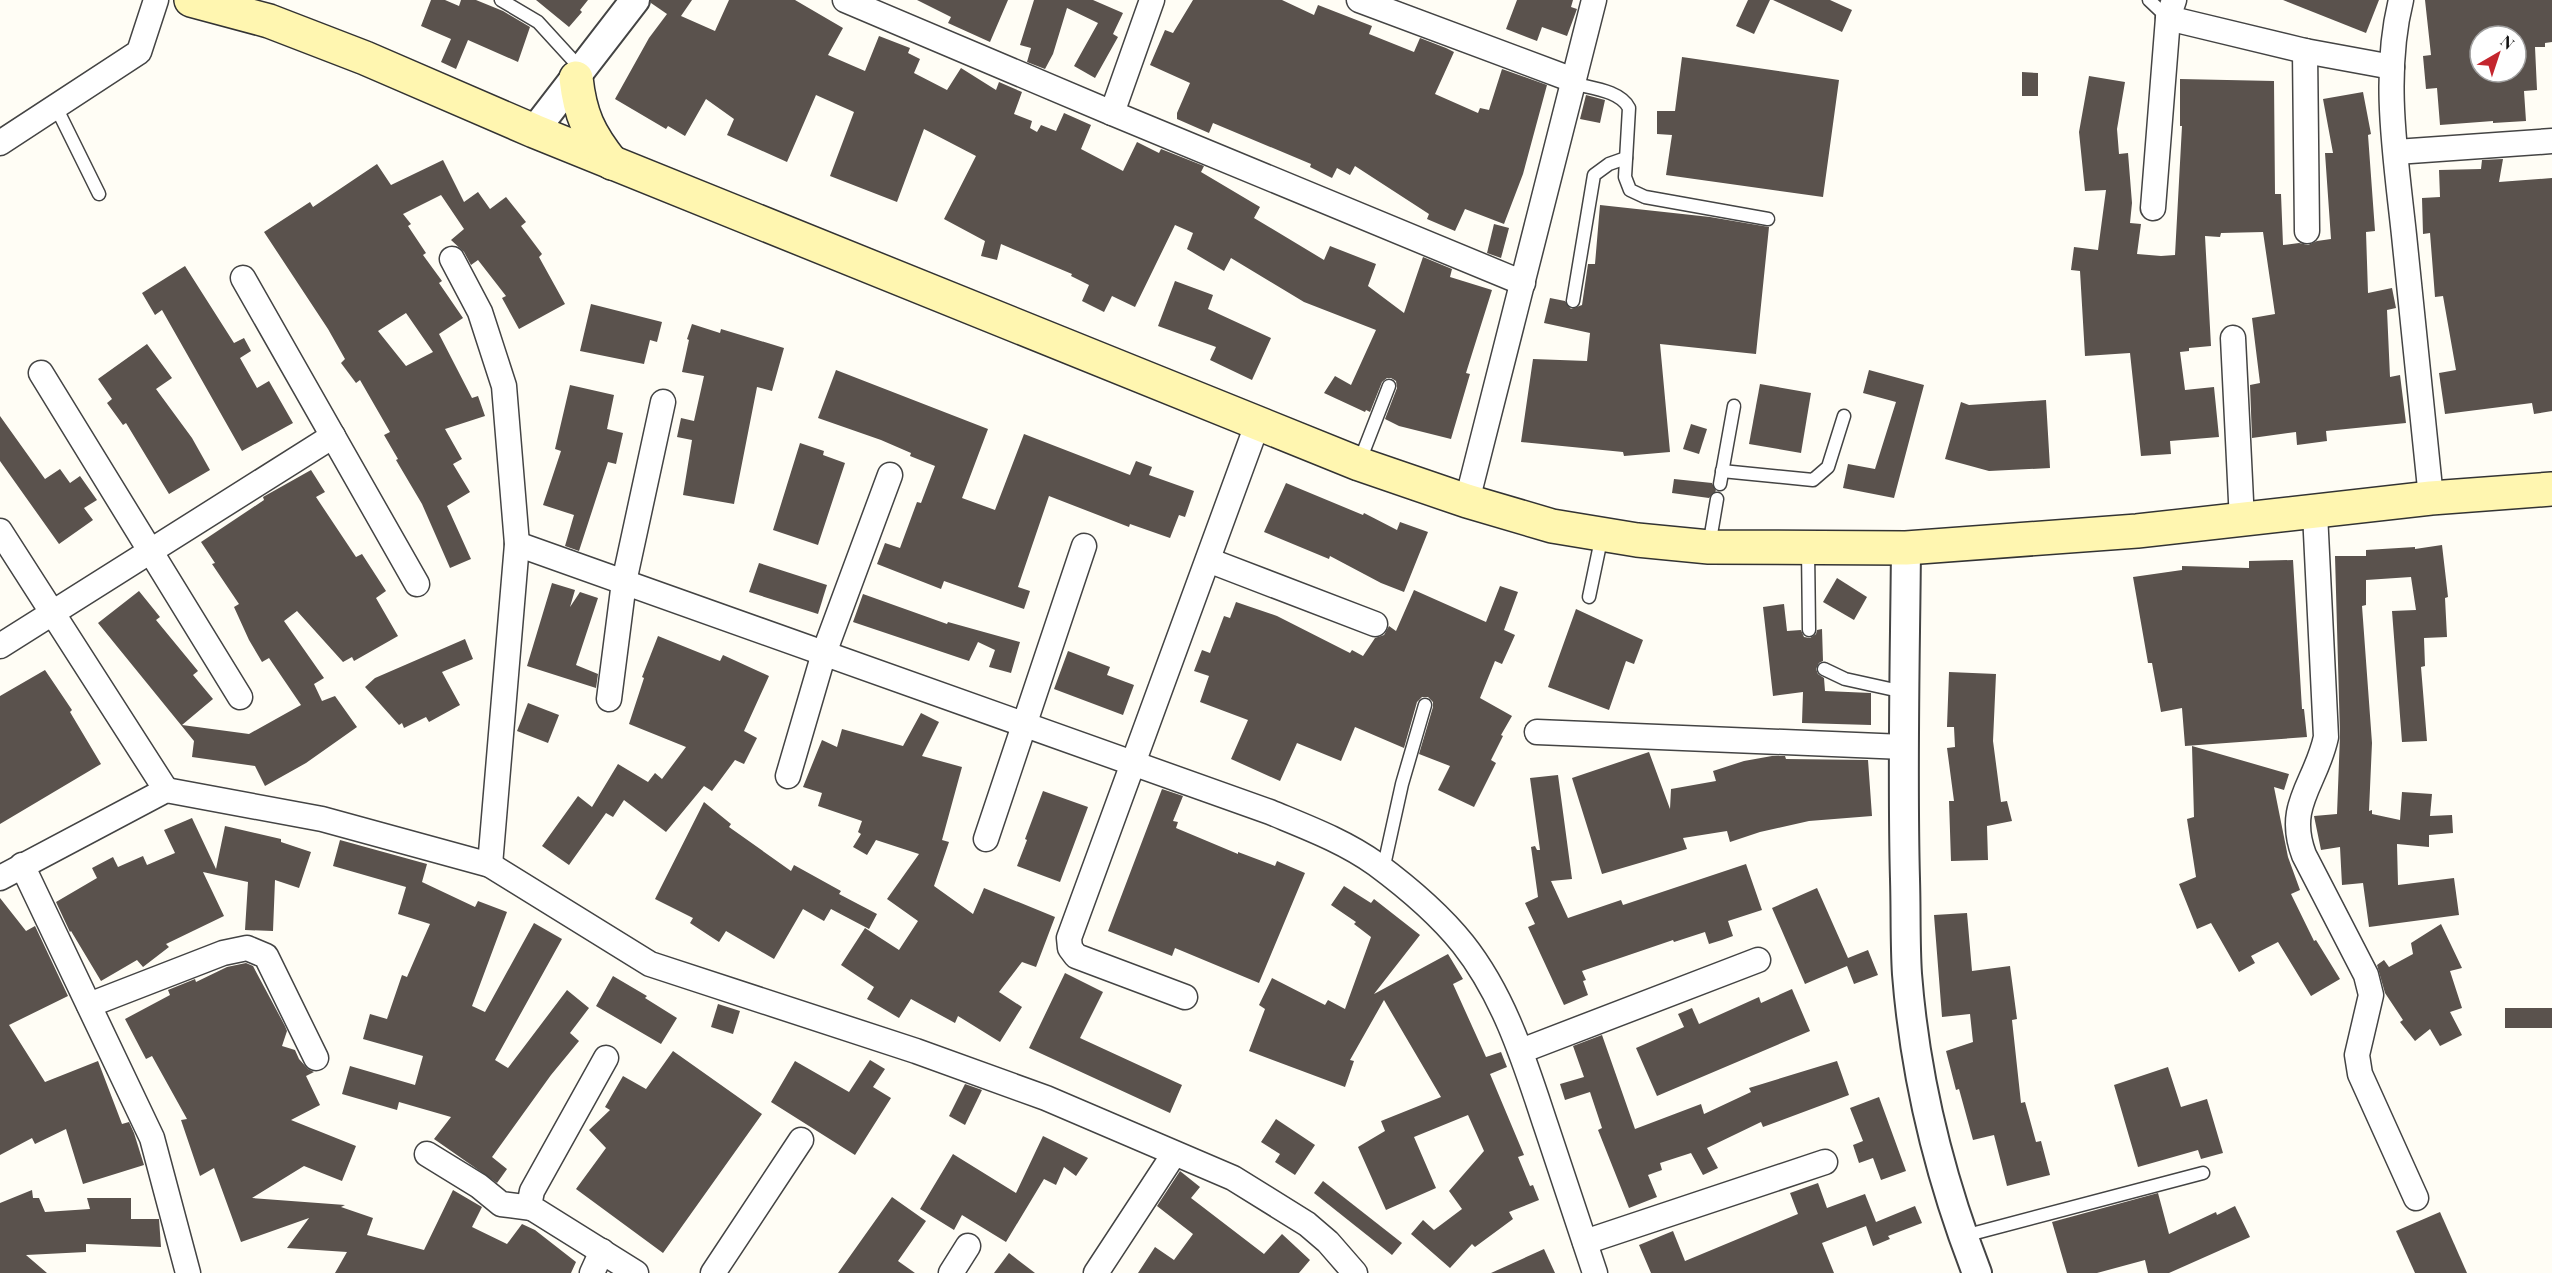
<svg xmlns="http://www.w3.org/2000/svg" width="2552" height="1273" font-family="'Playfair Display',serif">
  <rect width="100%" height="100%" fill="#fffdf5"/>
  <!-- building -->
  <g fill="#5a524d" fill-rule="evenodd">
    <path d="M431,0h14l14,6 2,-6h15l27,11 27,16 -12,35 -50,-22 -12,29 -15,-7 10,-23 -30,-13z"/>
    <path d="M536,0h52l-8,10 2,2 -13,15z"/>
    <path d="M651,0h41l-11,16 34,15 14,-31h66l48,28 -15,27 37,16 14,-35 31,12 -2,5 12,6 -6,14 33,17 14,-22 35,22 3,-8 23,10 -8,22 18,7 -2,7 7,4 4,-7 15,6 8,-18 27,12 -10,24 42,22 14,-29 22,11 2,-4 43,17 -3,6 59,35 -6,11 70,42 6,-14 46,18 -8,22 36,27 19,-56 29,12 -2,8 42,13 -26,83 4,1 -19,65 -52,-13 -14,-7 12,-31 -1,-7 -5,-3h-4l-5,4 -12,30 -4,-2 -1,2 -41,-19 11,-17 16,9 25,-55 -72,-28 -73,-44 -7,13 -37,-22 6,-16 -18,-8 -40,82 -23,-11 -8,16 -22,-11 7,-16 -18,-9 1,-2 -71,-30 -4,16 -16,-4 4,-15 -41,-22 32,-63 -52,-27 -27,73 -67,-26 24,-64 -38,-17 -29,67 -60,-27 7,-16 -28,-20 -21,37 -17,-10 -2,3 -51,-30 34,-61 18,-24 -16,-11z"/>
    <path d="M917,0h91l-18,42 -42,-19 3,-6z"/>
    <path d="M1034,0h59l30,13 -10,21 5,3 -23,41 -21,-12 24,-43 -31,-15 -14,46 -8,15 -18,-7 4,-14 -11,-3z"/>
    <path d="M1193,0h89l32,15 4,-10 54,21 -3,8 45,18 6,-14 26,10 8,4 -19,42 43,19 2,-5 9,2 13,-41 45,16 -24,89 -19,50 -39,-15 -10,22 -28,-12 2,-5 -74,-48 -5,9 -13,-7 -5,10 -22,-11 1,-3 -98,-41 -4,10 -32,-14v-6l13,-30 -40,-18 15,-35 8,3z"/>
    <path d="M1517,0h56l-2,7 6,2 -10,27 -25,-9 -5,14 -31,-12z"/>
    <path d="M1748,0h22l-16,34 -18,-8z"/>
    <path d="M1773,0h57l22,10 -10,22z"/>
    <path d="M2283,0h96l-13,33z"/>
    <path d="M2425,0h127v42l-7,1v4h-10l2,43 -13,1 2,30 -33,2v-2l-53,4 -3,-37 -11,1 -3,-33 8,-1zM2480,36h36v36h-36z"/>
    <path d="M1682,57l157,23 -16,117 -157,-22 6,-40 -15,-1v-23h18z"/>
    <path d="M2022,72l16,1v23h-16z"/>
    <path d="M2089,76l36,6 -8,47 2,25 9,-1 4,50 -2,20 11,1 -4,30 24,2 14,-1 7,-129h-2v-47l94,2 1,113h6l2,51 16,-2 9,2 9,-4 14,-2 -6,-86h8l-10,-54 40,-7 8,42 -3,1 7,96 -9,1 2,61 24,-5 4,20 -9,2 3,67 10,-2 6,48 -80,8 1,10 -30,4 -1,-13 -44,6 -2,-53 10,-2 -8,-65 23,-4 -12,-82 -42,1 -1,4 -15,-1 6,110 -22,2v3l-9,1 5,38 29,-3 5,50 -49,4 1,13 -30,2 -11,-103 -45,3 -5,-85 -9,-1 3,-23 24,3 8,-60 -21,1 -6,-59z"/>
    <path d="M1586,95l19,5 -5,23 -20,-4z"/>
    <path d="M2503,159l-4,23 53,-4v233l-18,3 -2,-11 -87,11 -6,-41 17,-3 -13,-74 -8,1 -5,-64 -7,1 -1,-36 18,-1 -1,-27 42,-1 1,-9z"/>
    <path d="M443,160l21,42 14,-10 12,17 16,-12 20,25 -5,4 21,28 -3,3 26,47 -46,25 -17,-31 4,-2 -28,-36 -7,5 -7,-13 -13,-12 13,-11 -23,-34 -38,19 8,10 -3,2 18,27 -3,2 19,26 -3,2 24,35 -24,16 33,64 6,-2 7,20 -40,13 17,30 -9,5 17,28 -23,14 24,53 -21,9 -28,-64 -26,-44 2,-1 -14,-24 6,-3 -30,-52 -4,3 -15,-20 4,-4 -17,-30 -64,-97 46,-30 3,5 64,-43 14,21zM406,313l27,39 -27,14 -28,-35z"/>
    <path d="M1600,205l110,12 59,10 -13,127 -96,-10 10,108 -46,4 -1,-4 -102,-10 12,-83 54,2 3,-28 -46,-10 6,-25 15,3 6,8 11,-4 6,-41h7z"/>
    <path d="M1494,224l15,4 -8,30 -14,-5z"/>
    <path d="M185,266l49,77 10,-5 7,13 -11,7 17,30 12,-7 24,42 -51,28 -80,-141 -7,5 -13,-22z"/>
    <path d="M1175,281l38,14 -5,14 63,29 -19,42 -42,-20 6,-13 -58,-21z"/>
    <path d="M591,304l71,18 -5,20 -7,-2 -6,24 -64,-13z"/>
    <path d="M692,324l28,9 1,-4 63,19 -12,43 -15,-4 -23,117 -51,-9 9,-55 -15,-3 4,-19 13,3 10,-45 -22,-4 7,-32 -2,-1z"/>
    <path d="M147,344l25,34 -16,11 36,49 18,32 -41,24 -43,-71 -3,2 -16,-22 5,-4 -14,-20z"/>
    <path d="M836,370l152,59 -26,69 33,12 29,-76 106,41 6,-14 16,6 -3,8 45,16 -9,26 -6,-2 -9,23 -40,-14 -1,3 -80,-31 -31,91 12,4 -6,18 -80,-28 -3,8 -64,-25 8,-21 15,5 17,-46 4,1 14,-37 -25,-10 1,-3 -30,-13 -63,-22z"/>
    <path d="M1869,370l55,15 -30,113 -51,-10 5,-24 27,5 21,-67 -33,-9z"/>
    <path d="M1760,384l51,9 -10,60 -52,-9z"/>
    <path d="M570,385l44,10 -7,34 16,4 -7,31 -8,-2 -29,89 -14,-5 9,-31 -31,-10 18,-54 -6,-2z"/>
    <path d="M2046,400l4,68 -61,3 -44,-12 16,-57 8,3z"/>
    <path d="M0,416l45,63 15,-10 10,14 10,-7 17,24 -13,8 9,12 -34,24 -59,-83z"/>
    <path d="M1691,424l16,5 -8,25 -16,-5z"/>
    <path d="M800,443l24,8 -1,4 22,8 -27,82 -45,-15z"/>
    <path d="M311,470l14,22 -9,5 40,60 6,-3 24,37 -10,7 22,38 -44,25 -2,-4 -9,5 -46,-51 -13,10 40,57 -10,6 8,17 13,-5 22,31 -51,36 -41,23 -10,-20 -63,-9 2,-16 -96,-118 41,-32 21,26 -4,3 42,51 -5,4 20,24 -31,26 67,9 52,-29 -32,-47 -7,4 -13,-22 -15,-33 5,-3 -27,-40 3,-1 -14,-21 63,-42 -1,-3z"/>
    <path d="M1674,479l38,4 4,8 -7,7 -37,-5z"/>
    <path d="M1286,483l77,32 1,-2 33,17 3,-8 28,10 -24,60 -23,-9 -51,-27 -1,3 -65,-27z"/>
    <path d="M2442,545l6,52 -3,1 2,39 -23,1 1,28 -4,1 6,74 -25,1 -10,-131 24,-1 -5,-33 -45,3v25l-4,1 10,137 -3,68 3,-1v4l28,6 2,-28 30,2 -2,22 22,-1 1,18 -24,2v12l-32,-3 1,41 56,-7 5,37 -90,12 -6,-44 -21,2 -2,-38 -19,3 -7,-34 23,-2 3,-79 -5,-179h31v-6l49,-3v2z"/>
    <path d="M2293,560l9,149h2l3,28 -122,9 -3,-38 -21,4 -9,-49h-4l-15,-86 49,-7v-4l67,2v-7z"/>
    <path d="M759,563l68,22 -9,29 -69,-22z"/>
    <path d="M1837,578l30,19 -13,23 -31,-18z"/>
    <path d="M552,583l23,7 -5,17 10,-15 18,6 -22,67 22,9 -2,14 -69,-22z"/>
    <path d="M1500,586l18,6 -14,38 11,5 -13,29 -7,-3 -15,37 32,18 -11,19 2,1 -12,24 5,3 -22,44 -36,-17 12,-24 -31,-12 14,-47v-5l-5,-5h-6l-5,5 -13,46 -49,-21 -14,34 -44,-18 -17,38 -49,-22 17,-39 -48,-18 9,-26 -15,-5 8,-21 8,3 14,-37 6,2 6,-16 41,14 73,37 2,-3 11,6 12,-18 9,-3 5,-9 7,5 18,-41 72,32z"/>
    <path d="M863,594l84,30 1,-2 72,20 -9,31 -22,-6 6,-17 -17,-8 -9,19 -116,-39z"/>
    <path d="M1784,604l3,27 14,-1 3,7 6,1 6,-4 1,-4 5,-1 1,32 -4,2 -3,6 2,5 6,4 1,13 46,2v32l-69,-2 1,-31 -30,4 -10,-89z"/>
    <path d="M1576,609l67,31 -9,24 -8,-3 -17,49 -61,-23z"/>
    <path d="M658,636l62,25 3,-6 46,21 -25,55 13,7 -13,26 -9,-4 -23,31 -8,-5 -38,46 -42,-32 -11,17 -7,-4 -37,52 -27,-19 36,-50 14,11 26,-43 30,18 7,-9 7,6 24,-32 -57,-23 15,-46 -2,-1z"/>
    <path d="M465,639l8,20 -31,13 18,33 -31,17 -3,-5 -22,11 -2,-5 -3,2 -34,-38 10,-9z"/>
    <path d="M1068,651l42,16 -3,8 27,10 -11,30 -69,-26z"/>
    <path d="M45,670l27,40 -2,2 31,52 -101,60v-128z"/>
    <path d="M1949,672l47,2 -3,67 8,61 6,-1 5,20 -25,5 1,34 -37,1 -2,-60h5l-7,-53 8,-1 -1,-20h-7z"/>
    <path d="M528,703l31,12 -11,28 -31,-12z"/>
    <path d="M921,713l18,9 -17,34 40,11 -20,73 7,2 -15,44 39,28 11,-26 71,29 -19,50 -14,-5 -23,30 23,15 -22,35 -42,-26 -3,7 -44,-24 -12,19 -32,-19 7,-12 -33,-22 24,-37 34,22 19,-29 -31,-22 32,-45 -43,-14 -9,15 -14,-8 8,-13 -3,-2 4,-11 -44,-15 4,-13 -19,-6 19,-47 15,7 5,-18 61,17z"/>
    <path d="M2192,746l97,28 -5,16 -10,-3 14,70 12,33 -9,4 23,47 2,-1 24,39 -29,17 -33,-54 -27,14 4,7 -16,9 -28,-49 -14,6 -18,-45 17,-7 -9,-58 7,-2z"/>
    <path d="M1649,752l21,57 1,-20 45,-8 -3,-10 31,-10 28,-5h13l1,3 82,1 4,56 -63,5 -49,11 -30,10 -3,-11 -44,7 4,11 -85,25 -30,-96z"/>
    <path d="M1558,775l14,104 -21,2 17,37 53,-18 2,5 123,-41 16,46 -34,11 5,15 -11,4 -13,4 -4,-12 -31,10 -1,-2 -91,31 4,9 -3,1 5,14 -24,10 -36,-78 7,-3 -10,-21 13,-6 -7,-50 4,-1 2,4h3l-10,-72z"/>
    <path d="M1162,789l21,7 -10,25 5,1 -2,6 62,26v-2l37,14 2,-5 28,12 -46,110 -84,-35 -3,8 -64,-25z"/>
    <path d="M1043,791l45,16 -28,75 -43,-16 10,-26 -2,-1z"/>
    <path d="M704,802l27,22 -2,3 62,44 3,-6 47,26 -2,3 38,20 -8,15 -38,-20 -7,12 -21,-12 -29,50 -48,-28 -7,11 -29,-19 3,-5 -38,-19z"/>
    <path d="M192,818l24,51 9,-43 56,13v3l30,10 -12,36 -24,-8 -2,51 -28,-1 3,-48 -45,-10 21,44 -58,28 3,3 -26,20 -6,-7 -36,21 -30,-50 -1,1 -14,-30 41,-24 -5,-10 21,-11 5,10 25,-11 4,9 28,-12 -11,-23z"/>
    <path d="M340,840l87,24 -5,18 53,25 3,-6 29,11 -35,94 13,6 49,-89 28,16 -67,121 13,8 59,-78 22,18 -19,25 9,8 -28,34 -59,82 15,12 -10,14 -63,-44 17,-22 -52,-15 -2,8 -55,-16 8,-28 65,19 8,-29 -60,-17 7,-25 17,5 15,-44 5,2 23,-53 -32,-10 8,-27 -73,-21z"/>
    <path d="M1344,886l27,17 3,-4 46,36 -46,59 74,-40 15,25 -10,5 33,73 15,-5 6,15 -17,7 34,81 -6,2 12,29 3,-1 6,15 -30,12 4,7 -38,28 -3,-3 -22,24 -39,-34 12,-14 11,10 28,-21 -13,-18 35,-40 -16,-36 -54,22 22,51 -50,22 -28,-63 27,-16 -4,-10 60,-24 -57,-97 -34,60 4,1 -9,26 -96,-36 16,-42 -6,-4 13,-27 53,27 3,-5 17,9 26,-72 -17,-13 2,-2 -25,-17z"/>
    <path d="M1817,888l31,70 20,-8 10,25 -24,9 -7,-18 -42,18 -33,-76z"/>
    <path d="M0,898l26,33 9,-5 33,70 -59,29 36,57 53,-21 24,63 7,-2 5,11 10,32 -61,19 -17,-55 -31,15 -3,-6 -32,17z"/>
    <path d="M1967,913l5,58 38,-5 7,53 -5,1 9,83 4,-1 11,40 5,-1 9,34 -43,11 -13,-51 -21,5 -14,-51 -3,1 -10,-39 27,-9 -3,-28 -28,3 -8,-102z"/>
    <path d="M2441,924l21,44 -12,3 12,37 -12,4 12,23 -22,11 -10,-17 -15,12 -15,-19 3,-2 -18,-27 -8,-28 7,-5 5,7 24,-13 -2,-11z"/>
    <path d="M246,963l7,3 32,60 2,5 -5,15 13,4 4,9 9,10 6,3 -8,4 14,29 -29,15 65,26 -14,35 -38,-15 -52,32 93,7 -4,2 32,11 -6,17 57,15 29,-60 29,17 -10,20 35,17 15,-20 13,6 41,32 -5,11h-236l12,-21 -60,-4 22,-30 -68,24 -27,-74 -14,8 -19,-56 6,-1 -35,-63 -6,3 -21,-40 45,-24 -2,-5 27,-11 1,3 31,-15z"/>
    <path d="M1065,973l38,19 -23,46 102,47 -12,28 -141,-65z"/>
    <path d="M613,976l34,20 -2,2 32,20 -16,26 -65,-38z"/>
    <path d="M1792,989l18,42 -153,65 -21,-48 48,-21 -6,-13 14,-6 7,16 60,-27 2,6z"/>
    <path d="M718,1004l22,7 -7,23 -22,-7z"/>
    <rect x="2505" y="1008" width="47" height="20"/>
    <path d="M1602,1035l33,94 66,-25 3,10 47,-22 -2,-4 88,-27 12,34 -86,32 -2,-5 -54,26 11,20 -15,7 -12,-22 -31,10 2,7 -14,5 9,22 -28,11 -31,-78 4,-2 -12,-36 -25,8 -5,-16 24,-7 -11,-31z"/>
    <path d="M673,1051l89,63 -99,139 -87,-64 30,-41 -17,-18 21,-20 -5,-3 18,-31 23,13z"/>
    <path d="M870,1060l15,9 -12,18 18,11 -36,57 -84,-53 24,-41 54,31z"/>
    <path d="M2168,1067l13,40 26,-8 16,54 -22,6 -3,-9 -60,17 -24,-82z"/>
    <path d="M965,1084l17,6 -17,35 -16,-9z"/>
    <path d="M1879,1097l27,74 -25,9 -8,-22 -14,5 -6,-18 10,-4 -13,-33z"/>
    <path d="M1276,1119l39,26 -20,30 -20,-13 5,-8 -19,-12z"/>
    <path d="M1043,1136l45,22 -12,18 -12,-9 -8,18 -12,-6 -38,63 -44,-27 -8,15 -34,-21 33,-55 63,39z"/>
    <path d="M1180,1171l20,16 -9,11 73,56 18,-20 28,26 -11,13h-161l17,-26 19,13 19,-26 -36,-28z"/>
    <path d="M1323,1181l79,62 -10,12 -78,-62z"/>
    <path d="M1818,1183l9,25 38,-14 11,28 39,-16 7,17 -34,13 2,3 -17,7 -7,-20 -44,17 12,30h-183l-12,-28 34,-14 12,30 113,-47 -8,-21z"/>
    <path d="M32,1190l1,8h6l6,14 45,-3 -3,-11h44v21h28l2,28 -75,-3v8l-60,3 21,18h-47v-70z"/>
    <path d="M2158,1193l11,41 47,-22 1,3 18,-9 15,31 -81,36h-21l-3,-13 -48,13h-30l-15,-51z"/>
    <path d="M892,1197l34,24 -28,40 17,12h-77z"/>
    <path d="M2440,1212l27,61h-52l-19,-42z"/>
    <path d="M1544,1249l11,24h-64z"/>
    <path d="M1009,1253l26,20h-41z"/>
  </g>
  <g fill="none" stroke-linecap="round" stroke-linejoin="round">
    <defs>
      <g id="service">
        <path d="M501,0l37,22 43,47"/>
        <path d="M2149,0l19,18"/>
        <path d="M1572,83c17,5 48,7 57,25l-4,69 5,13 15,7 123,22"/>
        <path d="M56,107l43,87"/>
        <path d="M1573,301l21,-126 15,-11 17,-6"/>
        <path d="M1359,463l30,-77"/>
        <path d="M1722,471l91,9 15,-13 16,-51"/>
        <path d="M1720,484l14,-78"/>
        <path d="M1709,546l8,-47"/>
        <path d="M1808,549l1,81"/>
        <path d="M1589,597l13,-62"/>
        <path d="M1824,669l21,10 59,13"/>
        <path d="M1383,870l19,-86 23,-79"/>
        <path d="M1964,1236l239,-63"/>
      </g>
      <g id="minor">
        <path d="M845,0l267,113 411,170"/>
        <path d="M1359,0l214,80"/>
        <path d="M2401,0c-19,76 -5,159 3,235 9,88 18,176 27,263"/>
        <path d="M2168,18l137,33 87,16"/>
        <path d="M2305,51l2,180"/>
        <path d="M1112,113l40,-113"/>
        <path d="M0,143l139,-91 17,-52"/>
        <path d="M2396,152l156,-11"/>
        <path d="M2153,208l15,-190 6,-18"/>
        <path d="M452,259l28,53 24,74 13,158 -27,321"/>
        <path d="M243,278l174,306"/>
        <path d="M2233,338l9,183"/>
        <path d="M41,373l199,324"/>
        <path d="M1467,501l127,-501"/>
        <path d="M2315,513l11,224c-10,47 -41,68 -22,118l62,120 5,20 -14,60 3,19 56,124"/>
        <path d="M0,531l166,259"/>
        <path d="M517,544l753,268c36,15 74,29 106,52 31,23 63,50 87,80 42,53 62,119 83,182 16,49 33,98 49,147"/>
        <path d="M1208,560l167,64"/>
        <path d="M0,646l333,-210"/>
        <path d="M609,699l15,-117 39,-180"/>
        <path d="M1537,732l367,15"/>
        <path d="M788,776l36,-123 66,-178"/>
        <path d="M986,839l98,-293"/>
        <path d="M22,865l130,273 36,135"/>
        <path d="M0,878l166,-88 156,29 168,46 160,99 266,87 130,47 187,80 74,46 21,18 27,31"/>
        <path d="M1185,997l-109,-41 -6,-8 -1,-10 189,-516"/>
        <path d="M89,1005l134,-52 24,-5 19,8 50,102"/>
        <path d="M1521,1051l237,-91"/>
        <path d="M606,1058l-74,133 -2,10 2,7 104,65"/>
        <path d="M427,1154l52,32 22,18 31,4"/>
        <path d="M1585,1242l240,-80"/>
        <path d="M592,1273l10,-22"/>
        <path d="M713,1273l88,-133"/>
        <path d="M951,1273l17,-27"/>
        <path d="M1096,1273l78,-119"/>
      </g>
      <g id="tertiary">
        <path d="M534,131l101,-131"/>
        <path d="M1906,548c-1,111 -4,221 -1,331 1,32 0,64 2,95 8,102 33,204 70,299"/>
      </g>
      <g id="secondary">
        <path d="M191,0l78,21 96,37 169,73 825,333 108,37 85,25 85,14 72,7 197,1 231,-17 294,-33 121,-9"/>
        <path d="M576,78c4,37 13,56 36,85"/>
      </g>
    </defs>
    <!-- service casing -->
    <use href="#service" stroke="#444" stroke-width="15"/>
    <!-- minor casing -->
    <use href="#minor" stroke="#444" stroke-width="27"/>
    <!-- tertiary casing -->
    <use href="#tertiary" stroke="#444" stroke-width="32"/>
    <!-- secondary casing -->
    <use href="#secondary" stroke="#333" stroke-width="36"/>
    <!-- service -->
    <use href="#service" stroke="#fff" stroke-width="12"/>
    <!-- minor -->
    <use href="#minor" stroke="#fff" stroke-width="24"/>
    <!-- tertiary -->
    <use href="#tertiary" stroke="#fff" stroke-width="28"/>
    <!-- secondary -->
    <use href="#secondary" stroke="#fff6b0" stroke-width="33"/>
  </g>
  <!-- north arrow -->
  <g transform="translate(2498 54) rotate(39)"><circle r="28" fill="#ffffff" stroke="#a0a0a0" stroke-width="1.5"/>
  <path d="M0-4.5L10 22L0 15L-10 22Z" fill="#c4262e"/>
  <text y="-9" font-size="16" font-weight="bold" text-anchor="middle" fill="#111111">N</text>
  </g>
</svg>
